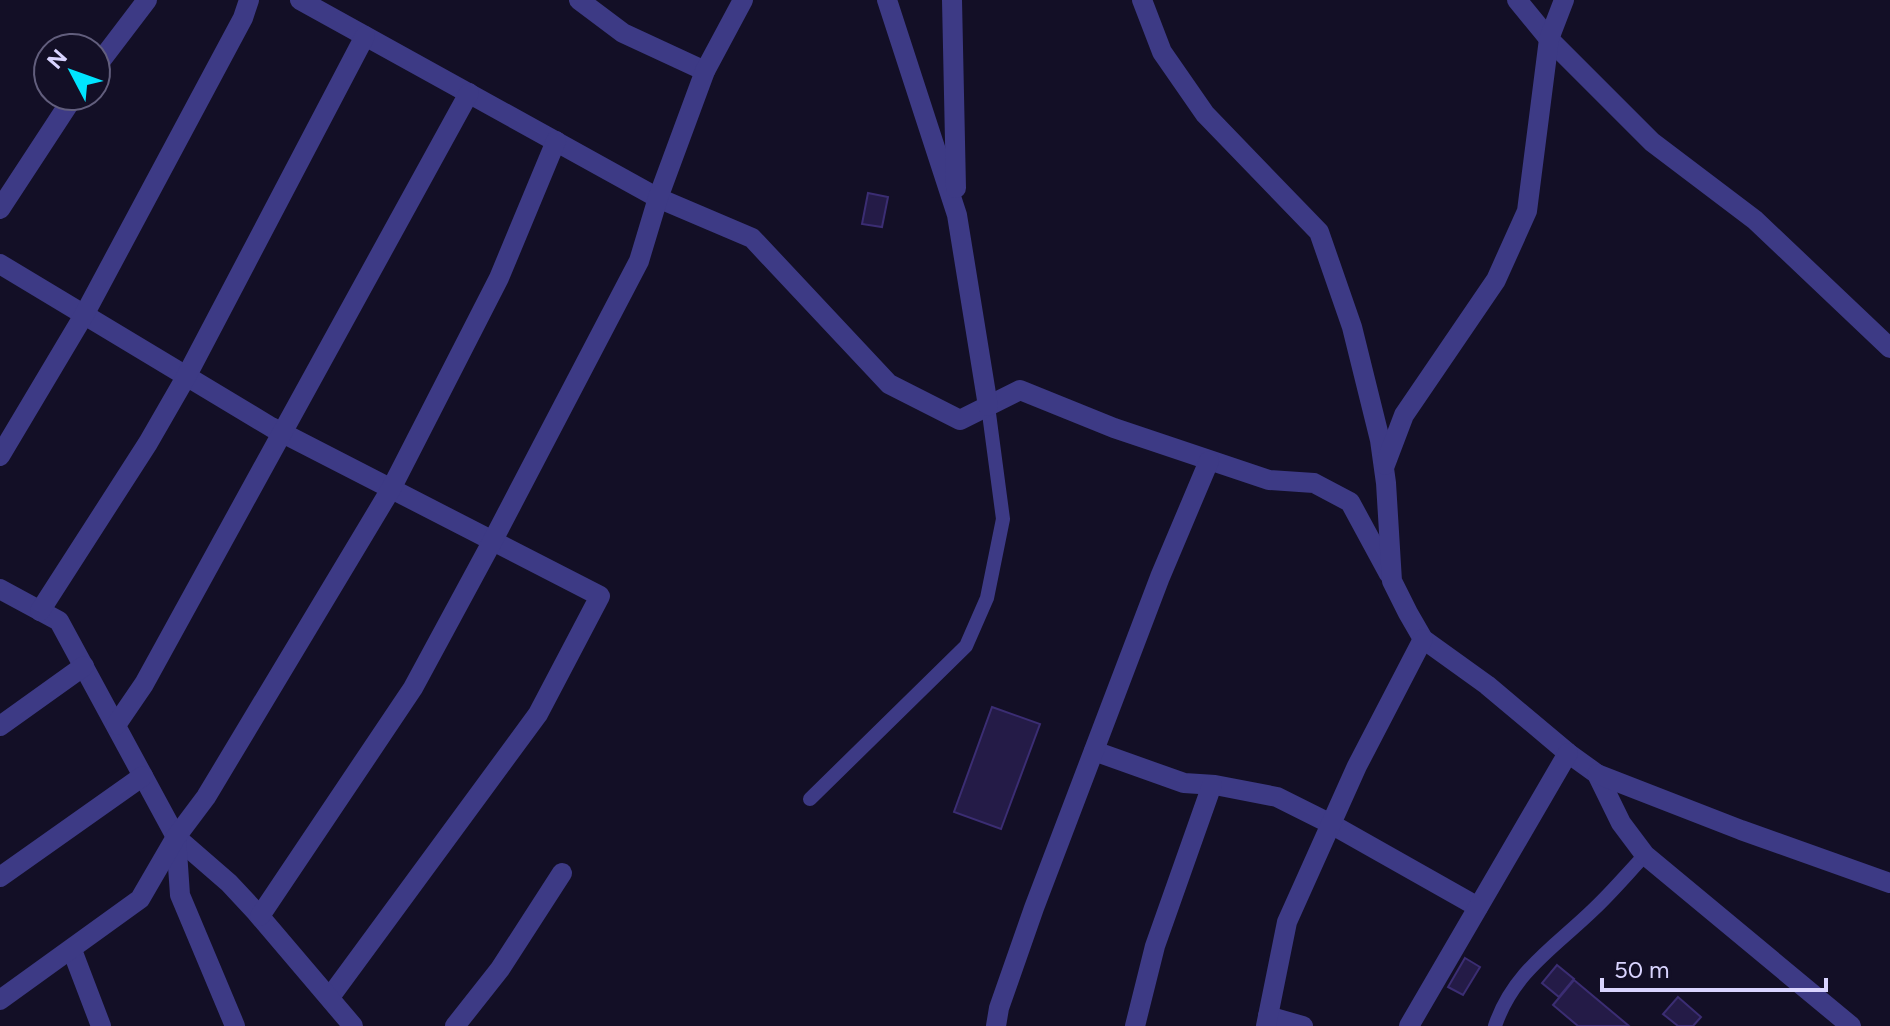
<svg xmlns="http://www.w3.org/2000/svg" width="1890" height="1026" font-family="Figtree,sans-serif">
  <rect width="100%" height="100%" fill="#130f26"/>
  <!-- building -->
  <g fill="#241b47" stroke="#3b2d73" stroke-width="2">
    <path d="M868,193l20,4 -6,30 -20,-3z"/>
    <path d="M992,707l48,17 -39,105 -47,-17z"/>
    <path d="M1465,958l15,9 -17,28 -15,-8z"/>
    <path d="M1557,965l17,14 -15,18 -17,-14z"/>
    <path d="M1574,980l55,46h-51l-25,-21z"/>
    <path d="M1678,997l23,20 -8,9h-15l-15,-12z"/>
  </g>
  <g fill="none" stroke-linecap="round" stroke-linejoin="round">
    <!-- lane -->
    <g stroke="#3d3a85" stroke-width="14">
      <path d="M810,799l156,-153 21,-48 16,-79 -15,-113"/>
      <path d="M1495,1026c18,-54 60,-79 99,-117 18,-17 34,-36 51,-54"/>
    </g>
    <!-- street -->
    <g stroke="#3d3a85" stroke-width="20">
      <path d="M300,0l358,198 94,40 137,146 71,36 60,-30 94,38 155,52 45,3 36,19 39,72"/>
      <path d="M579,0l44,33 82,38"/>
      <path d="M887,0l70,215 31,191"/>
      <path d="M952,0l4,188"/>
      <path d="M1142,0l20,52 43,62 114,118 33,95 28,113 6,43 6,98 16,32 15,26 64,46 81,68 29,21 24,49 24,32 206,171"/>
      <path d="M1517,0l32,39 103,103 103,78 135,128"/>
      <path d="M96,67l51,-67"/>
      <path d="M0,209l74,-113"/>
      <path d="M0,264l271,163 329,169 -62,118 -208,283"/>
      <path d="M0,456l84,-141 159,-297 6,-18"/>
      <path d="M1385,465l19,-50 92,-135 31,-69 22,-172 15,-39"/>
      <path d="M0,589l59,32 117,216 53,46 27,29 97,114"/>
      <path d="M40,611l108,-168 38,-66 179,-341"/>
      <path d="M116,725l28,-41 325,-591"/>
      <path d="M0,726l84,-60"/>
      <path d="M1094,751l90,32 31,2 62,12 54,27 147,83"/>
      <path d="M1597,774l144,56 149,53"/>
      <path d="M176,837l4,58 55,131"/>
      <path d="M0,877l143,-101"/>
      <path d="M260,916l153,-228 79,-146 147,-281 19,-63 47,-127 38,-71"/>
      <path d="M72,950l29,76"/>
      <path d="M0,1000l140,-101 36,-62 30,-40 185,-308 108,-211 57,-137"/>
      <path d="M1268,1016l35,10"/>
      <path d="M455,1026l45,-57 62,-96"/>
      <path d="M996,1026l3,-18 35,-100 126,-331 49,-116"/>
      <path d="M1135,1026l20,-80 57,-161"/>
      <path d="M1266,1026l21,-104 70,-156 66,-127"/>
      <path d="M1409,1026l159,-273"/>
    </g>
  </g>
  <!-- north arrow -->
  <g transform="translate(72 72) rotate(311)"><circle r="38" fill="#130f26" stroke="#625e7d" stroke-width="2"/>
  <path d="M0-6L14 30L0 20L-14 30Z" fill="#00e5ff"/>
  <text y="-12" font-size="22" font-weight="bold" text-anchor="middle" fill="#d9d4ff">N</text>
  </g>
  <!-- scale -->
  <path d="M1602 978v12h224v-12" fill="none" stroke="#d9d4ff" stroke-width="4"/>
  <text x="1614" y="978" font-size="24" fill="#d9d4ff" stroke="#130f26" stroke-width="6" paint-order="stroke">50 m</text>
</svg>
